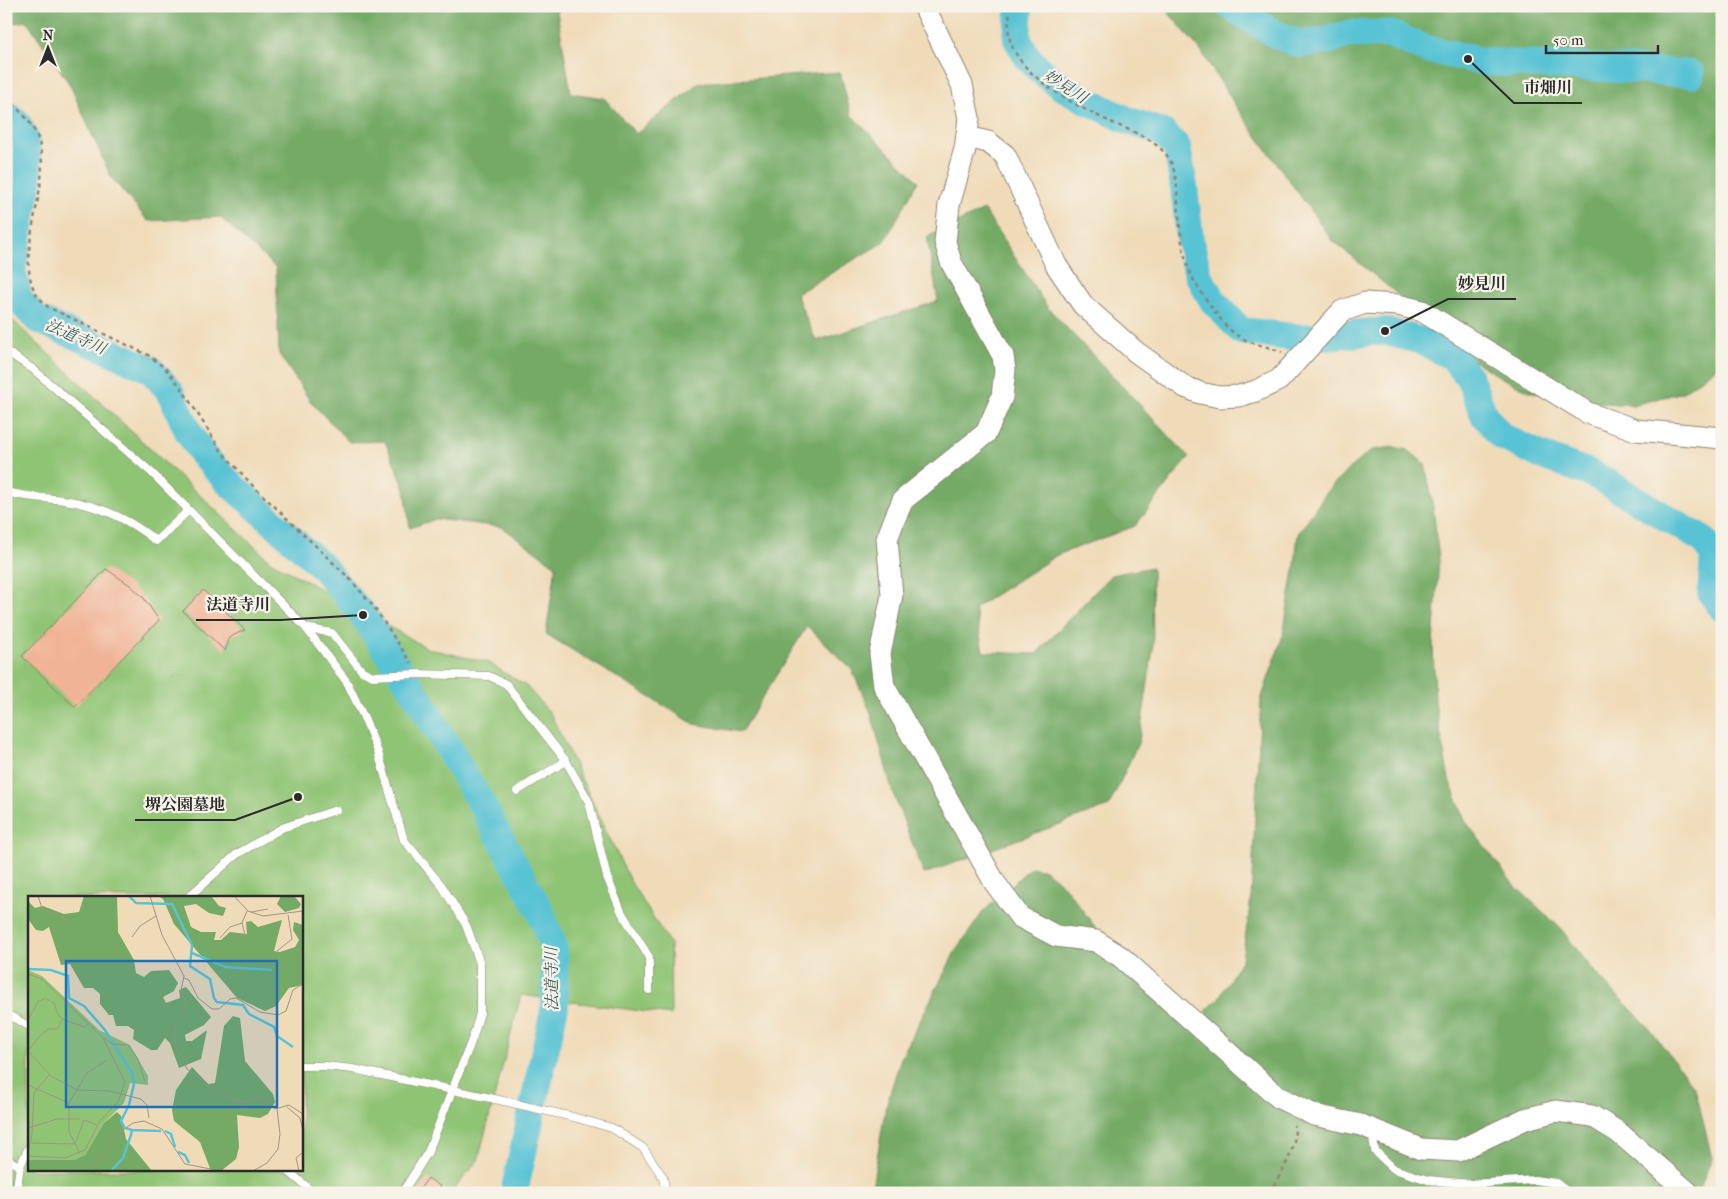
<svg xmlns="http://www.w3.org/2000/svg" width="1728" height="1199" font-family="'IM FELL French Canon','Noto Serif JP',serif">
  <rect width="100%" height="100%" fill="#f7f3e8"/>
  <filter id="ink" filterUnits="userSpaceOnUse"><feTurbulence type="fractalNoise" baseFrequency=".02" numOctaves="2"/><feDisplacementMap in="SourceGraphic" scale="10" xChannelSelector="R" yChannelSelector="G"/><feConvolveMatrix kernelMatrix="1 2 1 2 8 2 1 2 1" color-interpolation-filters="sRGB"/></filter>
  <filter id="wash" filterUnits="userSpaceOnUse"><feTurbulence type="fractalNoise" baseFrequency=".0096" numOctaves="4" result="noise"/><feDisplacementMap in="SourceGraphic" scale="20" xChannelSelector="R" yChannelSelector="G"/><feGaussianBlur stdDeviation="1.12" result="paint"/><feColorMatrix in="noise" values="0 0 0 0 0 0 0 0 0 0 0 0 0 0 0 0 0 1.4 0 .05"/><feComposite in="paint" operator="in"/></filter>
  <g filter="url(#wash)">
    <rect width="100%" height="100%" fill="#f0dbb9"/>
    <!-- green -->
    <path fill="#90c475" stroke="#5e7850" fill-rule="evenodd" d="M6,314l264,247 159,88 58,13 39,24 24,27 80,168 40,63 1,71 -150,-20 -43,165 -27,33h-445zM29,898h272v272h-272z"/>
    <!-- forest -->
    <g fill="#74aa66" stroke="#506a48">
      <path d="M6,6h550l15,87 33,5 32,36 62,-51 142,-11 11,43 67,66 -34,61 -88,52 20,47 122,-40 -11,-64 57,-27 64,98 141,149 -54,69 -78,29 -82,53 8,44 53,2 75,-79 41,-8 1,82 -14,92 -30,65 -185,68 -31,-81 -22,-80 -19,-43 -45,-44 -66,106 -47,-8 -148,-90 10,-68 -54,-39 -66,-8 -26,9 -5,-39 -20,-48 -36,1 -38,-40 -32,-48 -3,-86 -56,-51 -72,4 -37,-44 -41,-92 -43,-64 -21,3z"/>
      <path d="M1163,6h559v357l-39,29 -50,13 -57,-4 -44,-9 -28,-13 -63,-38 -37,-41 -72,-60 -93,-129 -38,-60z"/>
      <path d="M1394,447l14,3 17,14 8,42 6,54 -6,84 2,59 14,77 17,42 47,62 48,45 36,46 48,48 50,65 17,70 -14,35h-827l15,-87 15,-48 54,-106 28,-40 48,-45 14,3 20,17 45,60 76,68h16l17,-17 23,-39 9,-60 10,-199 22,-65 12,-70 3,-31 31,-45 23,-23 20,-16z"/>
    </g>
    <g fill="none" stroke-linecap="round" stroke-linejoin="round">
      <!-- river -->
      <g stroke="#59c3d4" stroke-width="28">
        <path d="M1019,6l-2,33 11,19 13,13 21,16 28,15 37,18 36,13 14,14 7,40 6,52 8,36 15,26 28,30 59,7 85,-7 37,10 30,16 17,20 15,38 17,21 39,19 55,20 110,66 9,15 -3,37 11,15"/>
        <path d="M1230,6l45,28 25,10 25,-3 23,-7h42l36,15 60,13 156,8 49,4"/>
        <path d="M6,114l11,8 8,16 2,17 1,28 -16,87 7,30 18,19 113,50 20,22 18,40 14,23 27,29 93,83 41,49 58,87 61,103 59,108 13,36 1,57 -41,187"/>
      </g>
    </g>
    <g id="blocks">
      <!-- building -->
      <g fill="#f1b395">
        <path d="M106,569l24,16 13,12 16,23 -84,87 -53,-51z"/>
        <path d="M203,590l42,40 -11,5 -5,4 -4,12 -42,-40z"/>
        <path d="M428,1178l13,9 -3,6h-21z"/>
      </g>
    </g>
  </g>
  <g filter="url(#ink)">
    <use href="#blocks" fill-opacity="0" stroke="#8e8372" stroke-width="1"/>
    <g fill="none" stroke-linecap="round" stroke-linejoin="round">
      <defs>
        <g id="lane">
          <path d="M6,351l28,19 117,102 155,156 41,54 19,40 12,30 26,88 38,46 24,39 14,38v50l-7,24 -45,115 -26,41"/>
          <path d="M6,492c20,5 38,6 58,8 35,5 65,19 92,41l33,-31"/>
          <path d="M306,628l26,5 30,38 11,5 44,-2 72,2 17,8 60,77 23,41 18,75 15,36 27,44v33"/>
          <path d="M517,791l49,-30"/>
          <path d="M187,898l50,-44 45,-26 54,-18"/>
          <path d="M6,1014l23,12"/>
          <path d="M301,1066h24l28,3 133,28 87,20 39,11 31,20 20,29 3,16"/>
          <path d="M1372,1132l3,19 19,18 34,11 42,4 65,-4 21,3 13,10"/>
          <path d="M6,1159l14,7"/>
          <path d="M287,1170l27,23"/>
          <path d="M16,1193l4,-27 9,-19"/>
        </g>
        <g id="secondary">
          <path d="M924,6l38,79 7,33 -4,31 -16,56 -4,37 6,20 52,94 2,14 -3,27 -16,36 -83,67 -8,18 -8,21 5,56 -12,59 4,32 111,197 25,34 36,19 40,5 25,16 157,140 36,18 47,10 60,24 37,2 67,-32 31,-8 36,5 26,16 71,61"/>
          <path d="M967,137l21,5 17,13 51,110 27,40 53,47 49,35 15,6 20,4 19,-1 17,-5 23,-11 63,-69 23,-8 33,2 24,6 166,102 48,17 86,8"/>
        </g>
      </defs>
      <!-- lane casing -->
      <use href="#lane" stroke="#8e8372" stroke-width="9"/>
      <!-- secondary casing -->
      <use href="#secondary" stroke="#8e8372" stroke-width="23"/>
      <!-- path -->
      <g stroke="#8e8372" stroke-width="2.5" stroke-dasharray="4 4" stroke-linecap="butt">
        <path d="M1011,6c-2,11 -4,23 -1,34 10,38 70,68 103,83 18,8 39,15 52,30 12,14 12,34 13,51 2,21 3,43 10,63 6,17 17,31 27,45 8,11 18,23 31,28 11,5 24,7 36,12"/>
        <path d="M6,99c12,9 24,21 30,35 21,46 -23,114 -1,158 3,6 9,10 13,15l100,48 17,13 15,18 42,66 31,34 96,92 25,29 37,56"/>
        <path d="M1270,1193c10,-20 29,-44 24,-68"/>
      </g>
      <!-- lane -->
      <use href="#lane" stroke="#fff" stroke-width="8"/>
      <!-- secondary -->
      <use href="#secondary" stroke="#fff" stroke-width="21"/>
    </g>
  </g>
  <g text-anchor="middle" stroke-width="4.5" stroke-linejoin="round" paint-order="stroke">
    <!-- water labels -->
    <g font-size="16" font-style="italic" fill="#39595e" stroke="#f7f3e8">
      <text transform="translate(1066 86) rotate(32)" y="6">妙見川</text>
      <text transform="translate(76 336) rotate(24)" y="6">法道寺川</text>
      <text transform="translate(551 979) rotate(-91)" y="6">法道寺川</text>
    </g>
  </g>
  <!-- overview -->
  <g transform="translate(28 896)">
    <rect width="275" height="275" fill="#f0dbb9"/>
    <path d="M0,74l14,6 57,54 31,15 18,31v9l-18,-2 -6,20 -20,20 -19,32 -11,5 -46,2z" fill="#90c475"/>
    <path d="M56,0h33l1,36 16,28 2,13 8,4 7,-6 18,-1 9,13 -4,8 -11,6 3,6 14,-5 -1,-8 7,-3 25,30 -7,8 -19,10 1,6h6l15,-11 -6,29 -22,9 -9,-25 -5,-5 -8,12h-6l-18,-11 1,-9 -6,-4h-12l-3,-11h-4l-9,-11v-10l-7,-6h-9l-14,-24 -9,1 -12,-38 -6,4 -7,-1 -8,-11v-18l7,7 8,-2 21,8 15,-2zM130,0h53l8,10 7,2 -3,8 -14,-3 -13,-9 -12,2 7,21 10,5h15l-2,8h7l9,-8 17,2 -1,-12 5,-1 7,6 24,-7 -8,31 6,1 15,-5 4,-7 -6,-10 1,-8 9,3v60l-14,3 -13,18 -11,5 -28,-13 -63,-74 -11,-25zM253,0h13l7,8 -2,4 -14,4 -8,-8zM205,120l7,2 5,43 28,33 2,8 -7,12 -8,4 -23,-3 2,32 -3,12 -15,12h-10l-11,-29 -26,-21 -2,-11 4,-20 16,-23 16,17 7,-1 9,-57zM89,216l4,4 5,23 26,32h-124l1,-11h45l11,-5 19,-32z" fill="#74aa66"/>
    <path fill="none" stroke="#59c3d4" stroke-width="2.5" d="M101,0l7,7 36,1 20,41 -2,21 20,13 4,19 3,4 26,3 6,9 25,13 3,9 16,11M164,57l33,14 47,3M0,73l23,1 17,6 1,22 15,8 21,24 27,43 2,11 -5,21 -8,16 4,7 7,2 -1,5 -8,23 -12,13M104,234l29,1M137,235l6,3 4,13M150,256l7,3 4,8"/>
    <path fill="none" stroke="#a19580" stroke-width="1" d="M10,0l5,15 14,3 16,12M122,0l12,39 22,41 -3,15 7,19 -12,12 -3,19 14,28 39,28 18,5 16,-5 15,12 14,-4 14,9M206,0l14,15 15,5 40,-5M223,16l17,-3M104,41l8,-11 16,-10M192,42l10,-11 12,-4M207,42l10,-3 -3,-12 5,-12M249,55l15,-12 -4,-24M0,78l14,5 61,59 22,44 -7,20 -18,19 -15,29 -20,8 -37,-2M156,82l5,2 9,18 14,11h7l11,-10 6,-1 24,14 18,3 8,-4 7,-21 10,-6M0,124l10,-18 7,-4 9,5 4,12 6,5 21,7 4,-4M76,142l8,6 16,1 10,14 7,23M0,155l23,25 26,14 32,1 32,8 6,6 2,13M0,155l10,-13 10,-9h9l6,-10M0,189l41,18M205,204l7,5 18,2M259,211l13,11 3,13M0,232l29,-9h23M3,247l44,1 9,-24 13,5M0,257l4,-19 2,-41 15,-18M52,257l-11,-21v-29l18,-30 20,-13M63,275l26,-37 16,-11 11,-2 18,8 23,35 36,7M225,275l14,-8 11,-14 2,-15 -3,-25M271,275l-3,-13 7,-6"/>
    <path fill="#1f6fb2" fill-opacity="0.15" stroke="#1f6fb2" stroke-width="2.5" d="M38,65h211v146h-211z"/>
    <rect width="275" height="275" fill="none" stroke="#2b2b2b" stroke-width="2.5"/>
  </g>
  <!-- callouts -->
  <path fill="none" stroke="#2b2b2b" stroke-width="2" d="M1468 59L1514 103H1582M1385 331L1448 299H1516M363 615L280 620H196M298 797L235 820H135"/>
  <g fill="#2b2b2b" stroke="#f7f3e8" stroke-width="2">
    <circle cx="1468" cy="59" r="5"/>
    <circle cx="1385" cy="331" r="5"/>
    <circle cx="363" cy="615" r="5"/>
    <circle cx="298" cy="797" r="5"/>
  </g>
  <g font-size="16" text-anchor="middle" font-weight="bold" fill="#2b2b2b" stroke="#f7f3e8" stroke-width="4.5" stroke-linejoin="round" paint-order="stroke">
    <text x="1548" y="93">市畑川</text>
    <text x="1482" y="289">妙見川</text>
    <text x="238" y="610">法道寺川</text>
    <text x="185" y="810">堺公園墓地</text>
  </g>
  <!-- margin -->
  <rect width="1728" height="1199" fill="none" stroke="#f7f3e8" stroke-width="25"/>
  <!-- north arrow -->
  <g transform="translate(48 48)" stroke="#f7f3e8" stroke-width="4" paint-order="stroke">
  <path d="M0-4L9 19L0 12L-9 19Z" fill="#2b2b2b"/>
  <text y="-8" font-size="14" font-weight="bold" text-anchor="middle" fill="#2b2b2b">N</text>
  </g>
  <!-- scale -->
  <path d="M1546 45v8h112v-8" fill="none" stroke="#2b2b2b" stroke-width="2.5"/>
  <text x="1553" y="45" font-size="15" fill="#2b2b2b" stroke="#f7f3e8" stroke-width="4" paint-order="stroke">50 m</text>
</svg>
